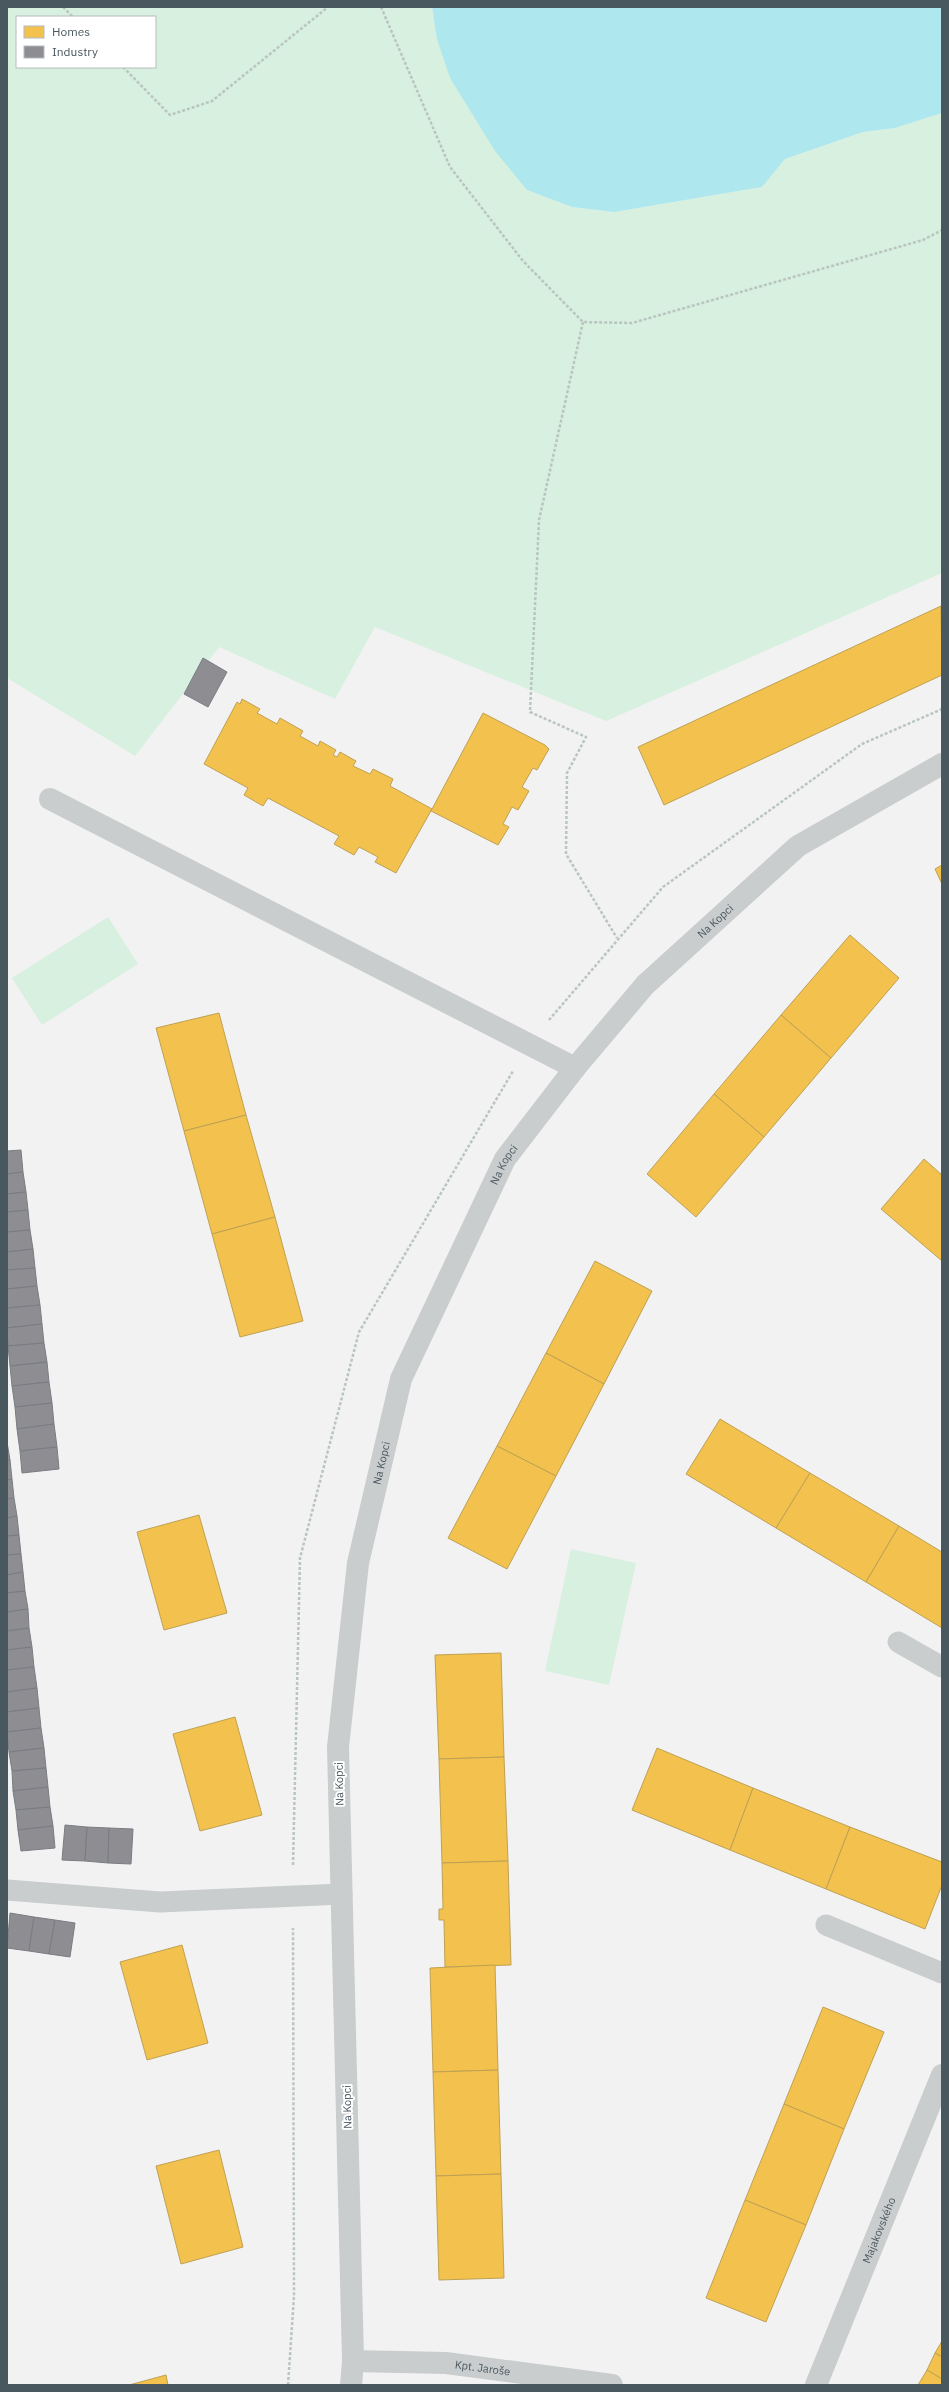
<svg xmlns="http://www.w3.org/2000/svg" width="949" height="2392" font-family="'IBM Plex Sans',sans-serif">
  <rect width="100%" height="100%" fill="#f3f2f2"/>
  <!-- green -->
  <g fill="#d8f0df" fill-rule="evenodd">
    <path d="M7,7h425l1,8 94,175 45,17 42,5 148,-25 23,-28 78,-27 32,-4 47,-15v460l-336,148 -231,-94 -40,72 -116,-52 -84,109 -128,-78zM17,17h138v50h-138z"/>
    <path d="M108,917l30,47 -96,61 -30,-47z"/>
    <path d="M571,1549l65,14 -27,122 -64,-14z"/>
  </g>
  <!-- water -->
  <path fill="#aee7ed" d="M432,7h510v106l-47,15 -32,4 -78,27 -23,28 -148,25 -42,-5 -45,-17 -32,-39 -45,-73 -13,-39z"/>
  <!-- homes -->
  <g fill="#f2c14e" stroke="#bfa153">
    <path d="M941,606l1,69 -278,130 -26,-58z"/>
    <path d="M242,699l18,10 -3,4 20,11 3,-6 23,13 -3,5 18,10 2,-5 16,9 -3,5 4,2 3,-5 16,9 -3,5 17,8 3,-5 20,10 -3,7 42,23 -36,64 -21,-11 3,-5 -19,-10 -5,8 -20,-11 5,-8 -71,-38 -5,8 -19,-11 4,-7 -44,-24 33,-62 3,2z"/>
    <path d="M483,713l62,32 4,4 -12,21 -4,-2 -11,19 7,4 -11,19 -6,-3 -9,17 6,3 -11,18 -67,-34z"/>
    <path d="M942,865v19l-7,-15z"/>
    <path d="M850,935l49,43 -68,80 -50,-43z"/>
    <path d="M219,1013l27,102 -62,16 -28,-103z"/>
    <path d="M781,1015l50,43 -67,79 -50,-43z"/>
    <path d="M714,1094l50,43 -68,80 -49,-43z"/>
    <path d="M246,1115l29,102 -63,17 -28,-103z"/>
    <path d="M924,1159l18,16v86l-61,-52z"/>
    <path d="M275,1217l28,104 -63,16 -28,-103z"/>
    <path d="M595,1261l57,30 -48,93 -58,-31z"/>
    <path d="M546,1353l58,31 -48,92 -59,-30z"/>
    <path d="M720,1419l90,54 -34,55 -90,-54z"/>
    <path d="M497,1446l59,30 -49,93 -59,-31z"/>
    <path d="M810,1473l89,53 -33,56 -90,-54z"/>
    <path d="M199,1515l28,98 -63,17 -27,-98z"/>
    <path d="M899,1526l43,26v76l-76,-46z"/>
    <path d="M501,1653l3,104 -65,2 -4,-104z"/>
    <path d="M235,1717l27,98 -62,16 -27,-97z"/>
    <path d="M657,1748l96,40 -23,62 -98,-40z"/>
    <path d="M504,1757l4,104 -66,2 -3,-104z"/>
    <path d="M753,1788l97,39 -24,62 -96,-39z"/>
    <path d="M850,1827l92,35v23l-17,44 -99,-40z"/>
    <path d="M508,1861l3,104 -66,2 -1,-47h-5v-11h4l-1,-46z"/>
    <path d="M182,1945l26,98 -61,17 -27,-98z"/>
    <path d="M495,1965l3,105 -65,2 -3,-104z"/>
    <path d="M823,2007l61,25 -40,97 -60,-25z"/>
    <path d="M498,2070l3,104 -65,2 -3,-104z"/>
    <path d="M784,2104l60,25 -38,96 -61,-25z"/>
    <path d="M219,2150l24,97 -62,17 -25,-98z"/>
    <path d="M501,2174l3,104 -65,2 -3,-104z"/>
    <path d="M745,2200l61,25 -40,97 -60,-24z"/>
    <path d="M942,2341v16l-7,-4z"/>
    <path d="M935,2353l7,4v22l-15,-9z"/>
    <path d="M927,2370l15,9v6h-24z"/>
    <path d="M166,2375l2,10h-39z"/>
  </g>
  <!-- industry -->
  <g fill="#8d8d92" stroke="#797d83">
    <path d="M203,658l24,14 -19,35 -24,-13z"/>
    <path d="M21,1150l2,22 -16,2v-23z"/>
    <path d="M23,1172l3,20 -19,2v-20z"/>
    <path d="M26,1192l2,18 -21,2v-18z"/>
    <path d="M28,1210l2,20 -23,2v-20z"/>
    <path d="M30,1230l3,19 -26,3v-20z"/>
    <path d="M33,1249l2,19 -28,2v-18z"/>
    <path d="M35,1268l2,18 -30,3v-19z"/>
    <path d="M37,1286l3,19 -33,3v-19z"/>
    <path d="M40,1305l2,19 -35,4v-20z"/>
    <path d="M42,1324l2,19 -36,3 -1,-18z"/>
    <path d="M44,1343l3,19 -37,4 -2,-20z"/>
    <path d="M47,1362l2,20 -37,4 -2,-20z"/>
    <path d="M49,1382l3,21 -37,4 -3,-21z"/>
    <path d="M52,1403l2,21 -37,5 -2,-22z"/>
    <path d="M54,1424l3,23 -37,4 -3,-22z"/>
    <path d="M7,1442l3,18 -3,1z"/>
    <path d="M57,1447l2,22 -37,4 -2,-22z"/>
    <path d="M10,1460l2,19 -5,1v-19z"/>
    <path d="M12,1479l2,19 -7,1v-19z"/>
    <path d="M14,1498l3,18 -10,2v-19z"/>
    <path d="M17,1516l2,19 -12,1v-18z"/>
    <path d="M19,1535l2,19 -14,1v-19z"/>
    <path d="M21,1554l2,18 -16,3v-20z"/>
    <path d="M23,1572l2,19 -18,2v-18z"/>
    <path d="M25,1591l3,18 -21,3v-19z"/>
    <path d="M28,1609l1,19 -22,3v-19z"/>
    <path d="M29,1628l3,19 -25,3v-19z"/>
    <path d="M32,1647l2,20 -27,3v-20z"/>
    <path d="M34,1667l3,21 -30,4v-22z"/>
    <path d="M37,1688l2,20 -32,4v-20z"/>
    <path d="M39,1708l2,20 -34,4v-20z"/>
    <path d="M41,1728l3,20 -35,4 -2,-20z"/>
    <path d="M44,1748l2,20 -34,3 -3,-19z"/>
    <path d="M46,1768l2,19 -35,4 -1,-20z"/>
    <path d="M48,1787l2,20 -34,3 -3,-19z"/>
    <path d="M50,1807l3,19 -35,4 -2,-20z"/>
    <path d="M65,1825l22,2 -2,34 -23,-1z"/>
    <path d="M53,1826l2,22 -34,3 -3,-21z"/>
    <path d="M87,1827l22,1 -1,35 -23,-2z"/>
    <path d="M109,1828l24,1 -2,35 -23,-1z"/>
    <path d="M10,1913l24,4 -5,34 -22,-3z"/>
    <path d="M34,1917l21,3 -6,34 -20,-3z"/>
    <path d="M55,1920l20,3 -5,34 -21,-3z"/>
  </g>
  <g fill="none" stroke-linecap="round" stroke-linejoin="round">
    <!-- path -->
    <g stroke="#b9c5c0" stroke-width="2.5" stroke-dasharray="3 2" stroke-linecap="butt">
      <path d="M63,7l10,10"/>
      <path d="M381,7l69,160 73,94 60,61 49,1 291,-83 19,-10"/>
      <path d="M123,67l47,48 42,-14 116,-94"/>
      <path d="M583,322l-44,198 -9,192 56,25 -19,36 -1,81 51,84"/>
      <path d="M549,1020l114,-133 199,-143 80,-35"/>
      <path d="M293,1865l7,-307 59,-226 154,-261"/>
      <path d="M288,2385l6,-89 -1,-368"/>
    </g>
    <!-- service -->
    <g stroke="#c9cdce" stroke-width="21">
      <path d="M898,1642l44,25"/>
      <path d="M7,1890l153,12 182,-8"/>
      <path d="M826,1925l116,48"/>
    </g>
    <!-- minor -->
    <g stroke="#c9cdce" stroke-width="22">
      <path d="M50,799l525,269"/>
      <path id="s1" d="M353,2361l93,2 166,22"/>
      <path id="s2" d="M351,2385l2,-24 -15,-614 20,-184 43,-184 104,-220 70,-91 70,-83 153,-139 144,-82"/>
      <path id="s3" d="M816,2385l126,-310"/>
    </g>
  </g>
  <g text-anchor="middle" stroke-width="4" stroke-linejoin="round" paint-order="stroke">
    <!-- street labels -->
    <g font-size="11" fill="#49575f" stroke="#fff">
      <text dy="4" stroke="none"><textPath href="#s2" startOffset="1574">Na Kopci</textPath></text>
      <text dy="4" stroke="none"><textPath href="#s2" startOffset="1250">Na Kopci</textPath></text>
      <text dy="4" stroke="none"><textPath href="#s2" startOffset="926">Na Kopci</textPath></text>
      <text transform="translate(339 1784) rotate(-91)" y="4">Na Kopci</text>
      <text transform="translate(347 2107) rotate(-91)" y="4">Na Kopci</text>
      <text dy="4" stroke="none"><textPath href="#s3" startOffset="167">Majakovského</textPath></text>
      <text dy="4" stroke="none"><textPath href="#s1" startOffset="130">Kpt. Jaroše</textPath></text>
    </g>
  </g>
  <!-- border -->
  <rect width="949" height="2392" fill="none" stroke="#49575f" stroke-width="16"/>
  <!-- legend -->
  <rect x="16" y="16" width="140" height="52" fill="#ffffff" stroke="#b6bcbf"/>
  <rect x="24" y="26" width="20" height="12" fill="#f2c14e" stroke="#b6bcbf"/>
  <text x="52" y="36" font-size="12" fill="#49575f">Homes</text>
  <rect x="24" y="46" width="20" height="12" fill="#8d8d92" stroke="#b6bcbf"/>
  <text x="52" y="56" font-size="12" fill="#49575f">Industry</text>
</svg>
